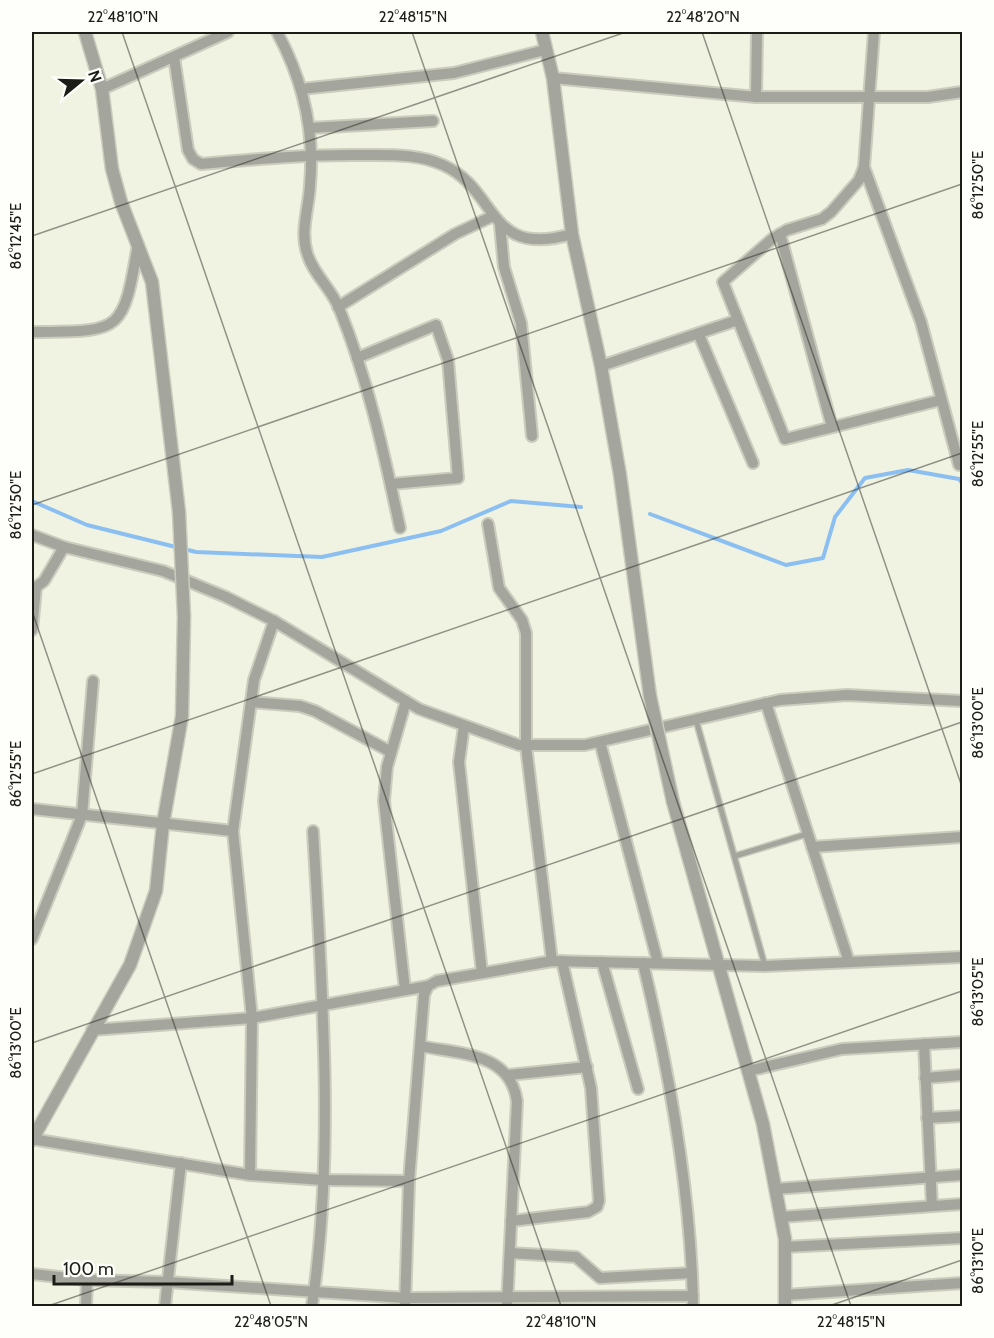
<svg xmlns="http://www.w3.org/2000/svg" width="994" height="1338" font-family="Cabin,sans-serif">
  <rect width="100%" height="100%" fill="#f1f3e2"/>
  <g fill="none" stroke-linecap="round" stroke-linejoin="round">
    <!-- stream -->
    <g stroke="#8bbff1" stroke-width="4">
      <path d="M32,501l55,24 109,27 126,5 119,-26 70,-30 70,6"/>
      <path d="M650,514l136,51 37,-7 12,-41 30,-39 43,-8 51,9 3,4"/>
    </g>
    <defs>
      <g id="service">
        <path d="M696,720l69,246"/>
        <path d="M735,856l72,-22"/>
      </g>
      <g id="minor">
        <path d="M277,32c26,48 38,98 33,153 -1,22 -10,46 -3,68 6,21 24,35 32,55 29,71 45,145 61,220"/>
        <path d="M874,32l-10,135 -5,13 -28,32 -9,7 -35,11 -15,9 -49,43 62,157 156,-39"/>
        <path d="M174,57l14,93 5,9 8,5c55,-5 109,-10 165,-9 26,0 53,-1 77,10 56,25 43,94 129,69"/>
        <path d="M553,78l203,19h172l34,-5"/>
        <path d="M102,89l126,-57"/>
        <path d="M301,89l153,-16 91,-23"/>
        <path d="M756,97l1,-65"/>
        <path d="M310,128l123,-7"/>
        <path d="M864,167l57,155 38,143"/>
        <path d="M500,225l4,42 17,56 11,113"/>
        <path d="M780,234l52,193"/>
        <path d="M338,307l117,-73 38,-18"/>
        <path d="M32,332c89,-1 91,3 106,-88"/>
        <path d="M699,335l54,128"/>
        <path d="M357,358l79,-33 12,35 10,118 -67,6"/>
        <path d="M601,366l137,-46"/>
        <path d="M488,524l11,64 23,32 4,13v113l26,215"/>
        <path d="M32,535l32,12 99,24 63,26 48,24 145,88 100,36h66l195,-45 67,-5 115,6"/>
        <path d="M32,590l12,-9 20,-34"/>
        <path d="M32,630l4,-43"/>
        <path d="M251,702l49,4 15,5 76,41"/>
        <path d="M766,703l83,259"/>
        <path d="M464,726l-5,36 23,211"/>
        <path d="M600,742l58,221"/>
        <path d="M32,809l201,22"/>
        <path d="M812,847l150,-10"/>
        <path d="M32,939l50,-124 11,-134"/>
        <path d="M602,962l36,127"/>
        <path d="M643,963c27,112 48,228 50,343"/>
        <path d="M405,990l-21,-189 3,-34 19,-66"/>
        <path d="M92,1030l160,-12 176,-32"/>
        <path d="M924,1044l8,162"/>
        <path d="M420,1046c39,8 90,6 97,55l-10,205"/>
        <path d="M748,1071l94,-22 120,-7"/>
        <path d="M508,1075l79,-8"/>
        <path d="M925,1078l37,-3"/>
        <path d="M927,1118l35,-2"/>
        <path d="M32,1139l218,36 73,5 86,1"/>
        <path d="M250,1175l2,-157 -19,-187 21,-151 20,-59"/>
        <path d="M775,1189l187,-14"/>
        <path d="M781,1217l181,-13"/>
        <path d="M511,1221l77,-9 9,-5 2,-6 -8,-113 -29,-127"/>
        <path d="M785,1247l177,-9"/>
        <path d="M510,1253l66,4 24,21 91,-5"/>
        <path d="M32,1274l55,6 81,2 238,16 287,-2"/>
        <path d="M785,1295l177,-12"/>
        <path d="M86,1306l1,-26"/>
        <path d="M165,1306l16,-143"/>
        <path d="M312,1306c23,-153 10,-320 1,-475"/>
        <path d="M405,1306l4,-125 15,-186 4,-9 9,-5 115,-20 213,5 197,-9"/>
      </g>
      <g id="tertiary">
        <path d="M85,32l17,57 10,80 9,33 31,80 27,230"/>
        <path d="M542,32l11,46 19,156 29,132 19,109 30,221"/>
        <path d="M673,802l90,322 22,115v67"/>
        <path d="M32,1140l98,-175 26,-74 7,-67 19,-108 2,-100"/>
      </g>
    </defs>
    <!-- service casing -->
    <use href="#service" stroke="#cbccbd" stroke-width="8"/>
    <!-- minor casing -->
    <use href="#minor" stroke="#cbccbd" stroke-width="14"/>
    <!-- tertiary casing -->
    <use href="#tertiary" stroke="#cbccbd" stroke-width="15"/>
    <!-- service -->
    <use href="#service" stroke="#a4a59d" stroke-width="5"/>
    <!-- minor -->
    <use href="#minor" stroke="#a4a59d" stroke-width="10"/>
    <!-- tertiary -->
    <use href="#tertiary" stroke="#a4a59d" stroke-width="12"/>
    <defs>
      <g id="tertiary-bridge">
        <path d="M179,512l5,104"/>
        <path d="M650,696l23,106"/>
      </g>
    </defs>
    <!-- tertiary-bridge casing -->
    <use href="#tertiary-bridge" stroke="#cbccbd" stroke-width="15" stroke-linecap="butt"/>
    <!-- tertiary-bridge -->
    <use href="#tertiary-bridge" stroke="#a4a59d" stroke-width="12"/>
  </g>
  <!-- ticks -->
  <path fill="none" stroke="#1c1d17" stroke-width="1.5" stroke-opacity="0.45" d="M122,32l439,1274M412,32l439,1274M702,32l260,755M32,236l594,-204M32,505l930,-321M32,611l239,695M32,774l930,-321M32,1043l930,-321M48,1306l914,-315M829,1306l133,-46"/>
  <!-- border -->
  <rect width="994" height="1338" fill="none" stroke="#fefffb" stroke-width="66"/>
  <!-- north arrow -->
  <g transform="translate(81 81) rotate(71)" stroke="#fefffb" stroke-width="4.5" paint-order="stroke">
  <path d="M0-4.5L10 22L0 15L-10 22Z" fill="#1c1d17"/>
  <text y="-9" font-size="16" font-weight="bold" text-anchor="middle" fill="#1c1d17">N</text>
  </g>
  <!-- scale -->
  <path d="M54 1275v9h178v-9" fill="none" stroke="#1c1d17" stroke-width="3"/>
  <text x="63" y="1275" font-size="18" fill="#1c1d17" stroke="#fefffb" stroke-width="4.5" paint-order="stroke">100 m</text>
  <rect x="33" y="33" width="928" height="1272" fill="none" stroke="#1c1d17" stroke-width="2"/>
  <g font-size="15" text-anchor="middle" fill="#1c1d17">
    <text x="123" y="22">22°48'10"N</text>
    <text x="413" y="22">22°48'15"N</text>
    <text x="703" y="22">22°48'20"N</text>
    <text transform="translate(978 185) rotate(-90)" y="5">86°12'50"E</text>
    <text transform="translate(16 236) rotate(-90)" y="5">86°12'45"E</text>
    <text transform="translate(978 454) rotate(-90)" y="5">86°12'55"E</text>
    <text transform="translate(16 505) rotate(-90)" y="5">86°12'50"E</text>
    <text transform="translate(978 723) rotate(-90)" y="5">86°13'00"E</text>
    <text transform="translate(16 774) rotate(-90)" y="5">86°12'55"E</text>
    <text transform="translate(978 992) rotate(-90)" y="5">86°13'05"E</text>
    <text transform="translate(16 1043) rotate(-90)" y="5">86°13'00"E</text>
    <text transform="translate(978 1261) rotate(-90)" y="5">86°13'10"E</text>
    <text x="271" y="1327">22°48'05"N</text>
    <text x="561" y="1327">22°48'10"N</text>
    <text x="851" y="1327">22°48'15"N</text>
  </g>
</svg>
